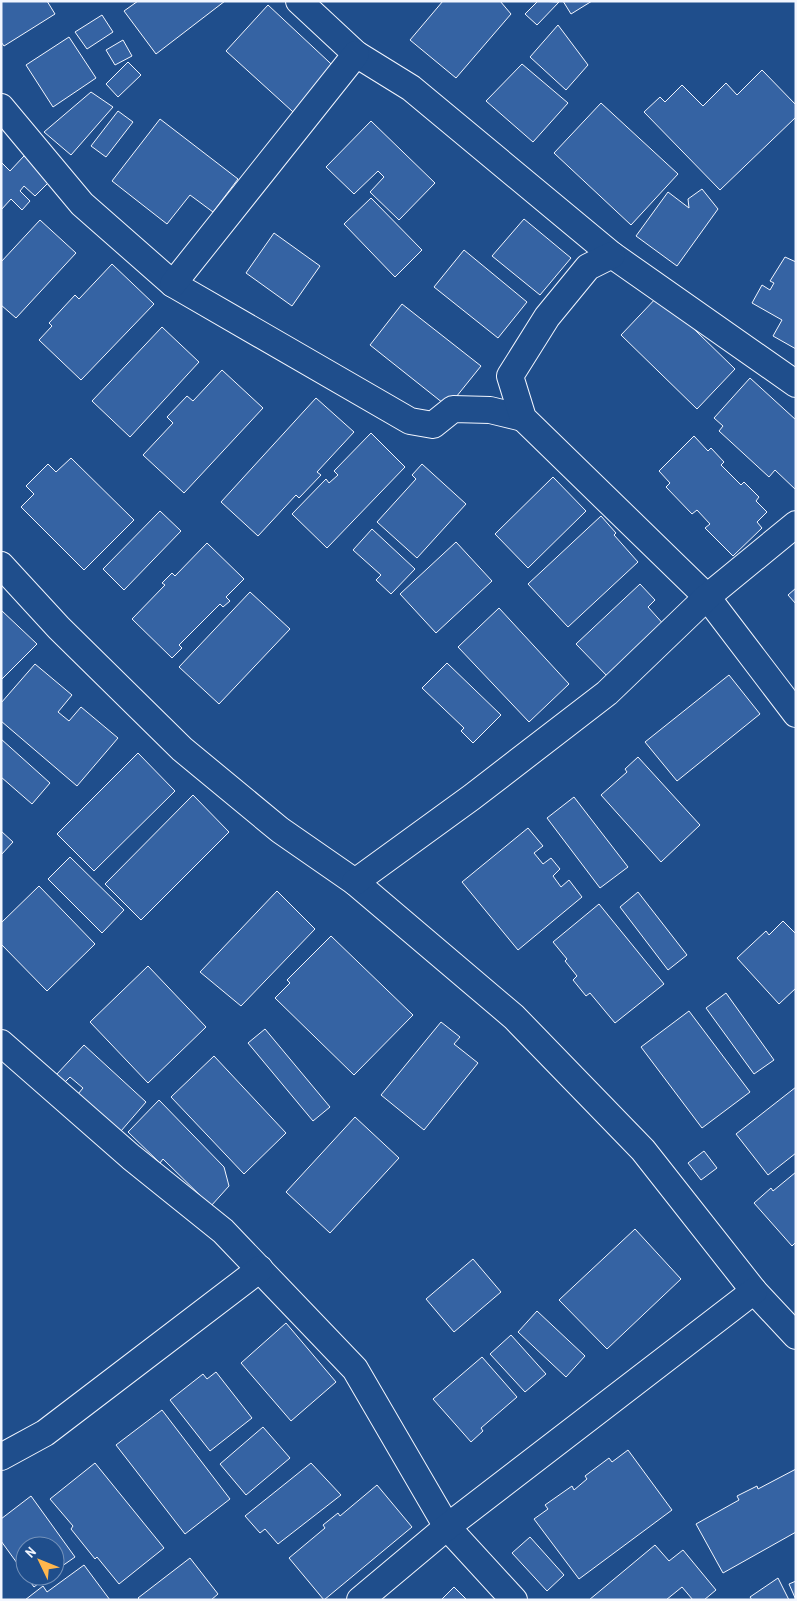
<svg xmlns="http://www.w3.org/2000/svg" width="797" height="1601" font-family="'Archivo Narrow',sans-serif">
  <rect width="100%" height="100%" fill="#1f4e8c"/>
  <!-- building -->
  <g fill="#3563a3" stroke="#f2f6ff">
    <path d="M1,1h46l8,13 -51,32 -3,-4z"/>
    <path d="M138,1h87l-69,53 -32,-43z"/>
    <path d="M443,1h57l11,13 -55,64 -46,-38z"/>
    <path d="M538,1l21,1 -22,23 -12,-11z"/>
    <path d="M563,1h29l-21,13z"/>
    <path d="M268,5l76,71 -41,45 -77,-70z"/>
    <path d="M102,15l11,17 -26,17 -12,-17z"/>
    <path d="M558,25l30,40 -22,25 -36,-33z"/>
    <path d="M69,37l27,41 -43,29 -27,-42z"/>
    <path d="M123,40l9,16 -17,9 -9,-15z"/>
    <path d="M128,62l13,13 -23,22 -12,-13z"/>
    <path d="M522,64l46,39 -35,39 -47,-41z"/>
    <path d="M762,70l34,35v12l-76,73 -76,-78 16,-15 5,5 17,-17 21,21 23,-23 11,12z"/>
    <path d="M91,92l22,15 -42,48 -27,-23z"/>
    <path d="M601,103l77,71 -47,51 -77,-72z"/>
    <path d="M118,111l15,11 -27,35 -15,-11z"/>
    <path d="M160,119l78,60 -25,33 -23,-17 -23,29 -55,-43z"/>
    <path d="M371,121l64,62 -36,37 -29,-28 14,-15 -6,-6 -24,23 -28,-27z"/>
    <path d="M24,156l26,25 -15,15 -11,-10 -4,5 10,10 -8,9 -11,-11 -10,11v-48l9,9z"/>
    <path d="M702,189l16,20 -41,57 -41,-30 32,-44 21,16 -1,-9z"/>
    <path d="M371,198l51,52 -27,27 -51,-53z"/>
    <path d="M524,219l47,39 -31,37 -48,-39z"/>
    <path d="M40,220l36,33 -60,65 -15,-13v-43z"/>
    <path d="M274,233l46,33 -28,40 -46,-33z"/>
    <path d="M464,250l63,52 -29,36 -64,-51z"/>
    <path d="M785,257l11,5v87l-23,-13 9,-16 -30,-17 10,-18 8,5 4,-7 -4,-2z"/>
    <path d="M112,264l42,40 -73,76 -42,-40 13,-14 -3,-3 26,-28 4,4z"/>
    <path d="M659,295l76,74 -38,40 -76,-74z"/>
    <path d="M402,304l79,62 -33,41 -78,-62z"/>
    <path d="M162,327l37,35 -69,75 -38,-36z"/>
    <path d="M222,370l41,38 -79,85 -41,-38 30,-32 -6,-6 20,-21 6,5z"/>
    <path d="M750,378l46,42v70l-21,-20 -6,7 -50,-46 4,-5 -9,-8z"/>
    <path d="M316,398l38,34 -37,40 4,3 -22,23 -3,-3 -38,41 -37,-34z"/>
    <path d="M371,433l34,34 -78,81 -35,-34 34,-35 3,4 9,-8 -4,-4z"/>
    <path d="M694,436l14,15 3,-3 13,14 -3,3 20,20 3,-3 15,15 -3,4 11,11 -10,10 5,6 -29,28 -28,-28 5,-4 -13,-14 -5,4 -26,-27 4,-4 -11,-12z"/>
    <path d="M71,458l63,62 -50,50 -63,-63 13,-13 -8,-8 22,-22 8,8z"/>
    <path d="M422,464l44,40 -49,54 -40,-36 39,-43 -4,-4z"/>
    <path d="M553,477l33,34 -58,57 -33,-34z"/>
    <path d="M160,511l21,20 -57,59 -21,-21z"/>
    <path d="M601,516l15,17 -2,2 24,27 -70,65 -40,-43z"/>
    <path d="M372,529l43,40 -24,25 -15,-14 5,-5 -28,-25z"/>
    <path d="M456,542l36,39 -56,52 -36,-39z"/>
    <path d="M207,543l37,36 -18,18 4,4 -7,6 -3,-3 -41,41 3,3 -10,10 -40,-39 33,-34 -3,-2 10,-10 3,3z"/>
    <path d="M640,584l15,16 -7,7 18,20 -56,52 -34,-35z"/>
    <path d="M796,588v16l-8,-9z"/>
    <path d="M250,592l40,37 -71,75 -40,-37z"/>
    <path d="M499,608l70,76 -40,38 -71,-75z"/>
    <path d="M1,610l36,34 -36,36z"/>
    <path d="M447,663l54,52 -28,28 -12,-12 3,-3 -42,-40z"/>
    <path d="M35,664l37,31 -14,17 11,9 12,-14 37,31 -41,48 -76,-65v-18z"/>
    <path d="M729,675l31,39 -83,67 -32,-39z"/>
    <path d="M1,739l49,44 -18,21 -31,-27z"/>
    <path d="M138,753l37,38 -81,80 -37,-37z"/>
    <path d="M638,757l62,68 -39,37 -60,-67 26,-23 -2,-3z"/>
    <path d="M193,795l36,37 -88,88 -36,-36z"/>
    <path d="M574,797l54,70 -28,21 -53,-70z"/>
    <path d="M528,828l15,18 -9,7 9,11 8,-6 9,11 -7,7 8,11 8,-7 13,17 -64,53 -56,-68z"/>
    <path d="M1,831l12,11 -12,13z"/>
    <path d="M70,857l54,53 -22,23 -54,-54z"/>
    <path d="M39,886l56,58 -48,47 -46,-47v-21z"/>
    <path d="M277,891l38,38 -74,77 -41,-34z"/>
    <path d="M638,892l49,63 -19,15 -48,-63z"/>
    <path d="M599,904l65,80 -49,39 -25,-30 -4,3 -13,-16 4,-4 -12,-15 2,-2 -14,-17z"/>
    <path d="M783,921l13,13v54l-17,16 -42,-46 29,-27 3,4z"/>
    <path d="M331,936l82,79 -59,60 -79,-77 15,-15 -3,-3z"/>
    <path d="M148,966l58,61 -58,56 -58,-61z"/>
    <path d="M726,993l48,67 -20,14 -48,-66z"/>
    <path d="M689,1011l61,81 -48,36 -61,-81z"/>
    <path d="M441,1022l19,15 -6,7 24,19 -54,67 -43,-35z"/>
    <path d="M265,1029l65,78 -17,14 -65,-78z"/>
    <path d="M84,1045l62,57 -25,29 -43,-37 5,-6 -13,-11 -5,5 -9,-7z"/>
    <path d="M214,1056l72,77 -42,41 -73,-77z"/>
    <path d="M796,1087v66l-28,22 -32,-41z"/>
    <path d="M159,1100l65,67 5,19 -18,20 -48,-47 -3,4 -32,-31z"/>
    <path d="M355,1117l44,41 -69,75 -44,-41z"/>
    <path d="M704,1151l13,17 -16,12 -13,-17z"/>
    <path d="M796,1172v70l-4,4 -38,-43 17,-15 2,3z"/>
    <path d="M635,1229l46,50 -74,70 -48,-49z"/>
    <path d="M473,1259l28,33 -47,40 -28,-33z"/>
    <path d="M537,1311l48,45 -19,21 -48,-45z"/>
    <path d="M286,1323l50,59 -45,39 -50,-58z"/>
    <path d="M511,1335l35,39 -21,18 -35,-38z"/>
    <path d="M482,1357l35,40 -36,31 2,3 -12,11 -38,-43z"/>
    <path d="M216,1372l36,46 -42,33 -40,-51 33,-26 4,5z"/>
    <path d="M162,1410l68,89 -45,35 -69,-89z"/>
    <path d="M263,1427l27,31 -44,37 -26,-31z"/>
    <path d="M628,1450l44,60 -93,69 -45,-60 14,-10 -3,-4 27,-19 2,4 13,-11 -2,-3 24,-18 3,4z"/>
    <path d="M95,1463l69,85 -45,36 -22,-27 -2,2 -24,-30 2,-3 -23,-27z"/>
    <path d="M311,1463l30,32 -63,49 -13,-15 -5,4 -15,-17z"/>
    <path d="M796,1469v63l-73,41 -27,-49 43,-24 -2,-4 20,-10 1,3z"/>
    <path d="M377,1485l35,42 -88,73 -35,-42 36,-30 -2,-3 15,-12 2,3z"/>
    <path d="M31,1496l44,61 -20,14v-25h-30v28l-24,-33v-22z"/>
    <path d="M530,1537l34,38 -17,16 -35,-38z"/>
    <path d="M655,1545l14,16 14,-11 33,40 -12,10h-11l-11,-13 -16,13h-77z"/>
    <path d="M190,1558l28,36 -7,6h-71l-2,-2z"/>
    <path d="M84,1565l26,35h-85l18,-14 4,6z"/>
    <path d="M26,1576h22l-14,11z"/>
    <path d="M778,1578l11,22h-37l-2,-3z"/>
    <path d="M796,1581v19l-7,-16z"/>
    <path d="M454,1587l13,13h-26z"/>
  </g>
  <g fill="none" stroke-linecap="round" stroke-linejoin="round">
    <defs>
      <g id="minor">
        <path d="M299,1l57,53 55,34 201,167 184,129"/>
        <path d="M1,107l81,97 91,80 237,137 23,4 20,-16 37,1 33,8"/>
        <path d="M612,255l-24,12 -41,50 -37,59 13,42 184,179 89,117"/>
        <path d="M173,284l183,-230"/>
        <path d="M1,565l58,63 123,121 98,81 75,52 159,135 129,133 111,141 42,45"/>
        <path d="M355,882l117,-85 135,-104 100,-96 89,-73"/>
        <path d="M1,1043l130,114 92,74 132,138 92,158 67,73"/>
        <path d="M1,1457l44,-24 215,-164"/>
        <path d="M360,1600l87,-73 307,-236"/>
      </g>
    </defs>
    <!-- minor casing -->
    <use href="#minor" stroke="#f2f6ff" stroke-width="28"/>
    <!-- minor -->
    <use href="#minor" stroke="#1f4e8c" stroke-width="26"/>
  </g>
  <!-- border -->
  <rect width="797" height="1601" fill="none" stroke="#f2f6ff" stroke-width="5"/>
  <!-- north arrow -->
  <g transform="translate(40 1561) rotate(313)"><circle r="24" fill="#1f4e8c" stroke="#7391ba"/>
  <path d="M0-4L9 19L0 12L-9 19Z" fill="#ffb74d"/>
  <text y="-8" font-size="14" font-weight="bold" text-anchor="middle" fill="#f2f6ff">N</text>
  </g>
</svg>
